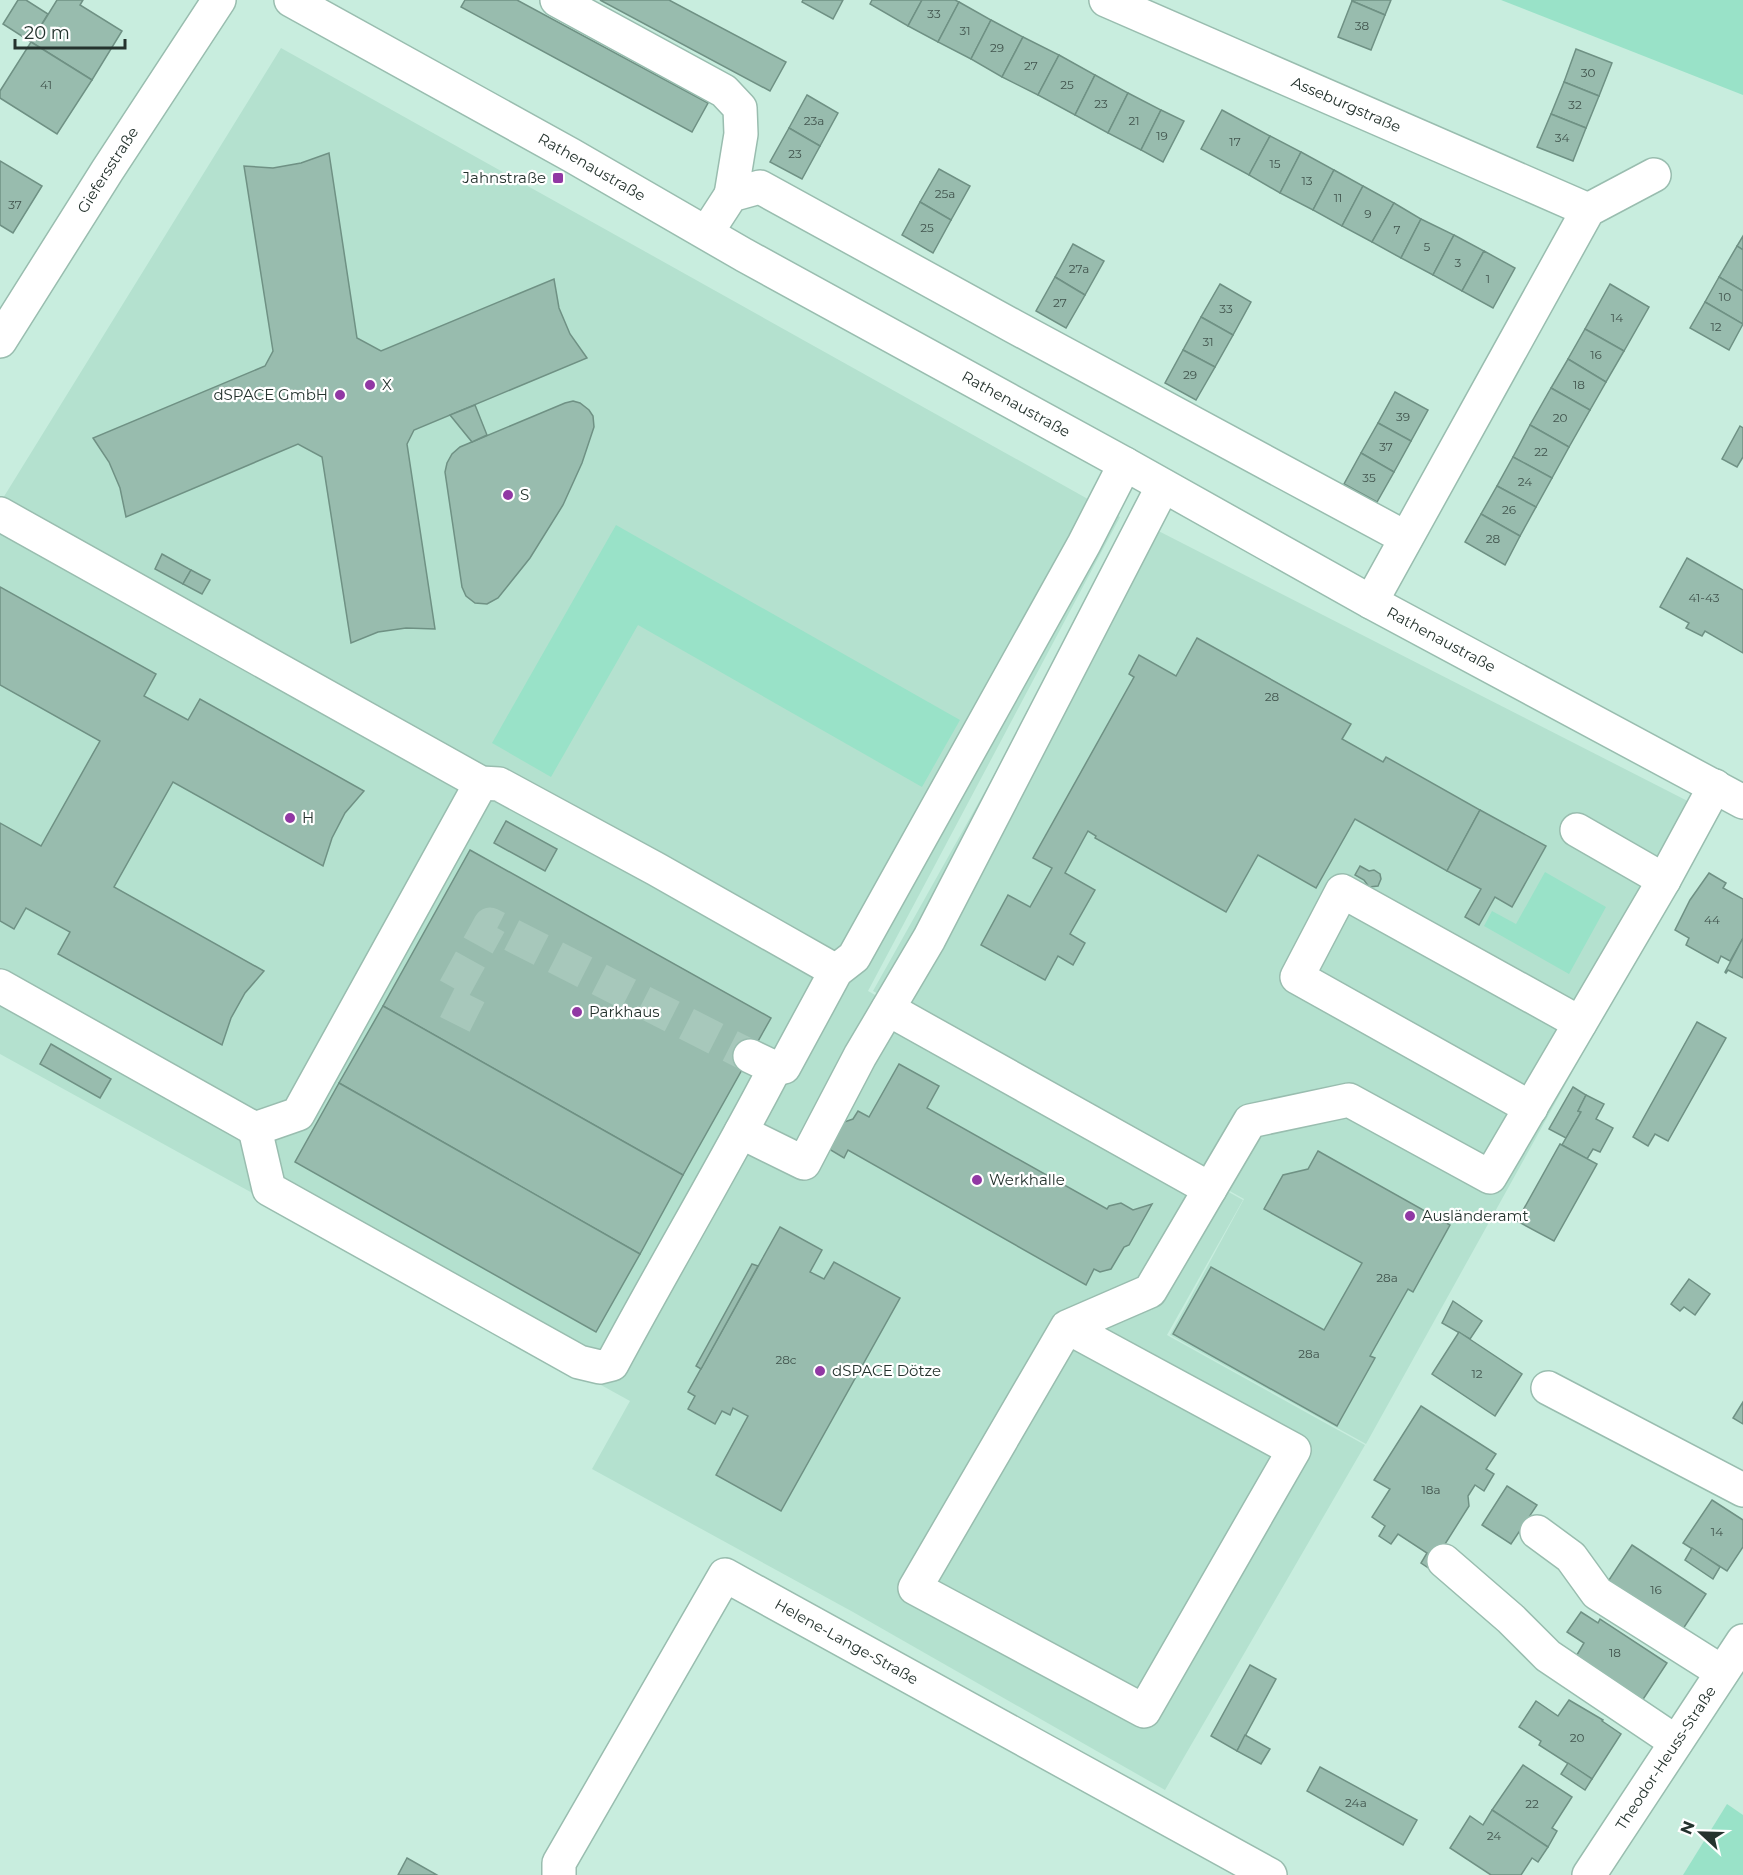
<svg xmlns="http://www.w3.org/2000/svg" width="1743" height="1875" font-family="Montserrat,sans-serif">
  <rect width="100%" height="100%" fill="#c8edde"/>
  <!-- built -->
  <g fill="#b4e1cf">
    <path d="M281,48l839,469 -252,474 375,209 -76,135 198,110 -200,345 -312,-178 -261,-143 38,-68 -630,-347v-551z"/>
    <path d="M1137,520l578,295 -349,629 -196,-109 74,-136 -371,-208z"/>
  </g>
  <!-- green -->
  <g fill="#99e2c8">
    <path d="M1501,0h242v95z"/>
    <path d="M616,525l344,195 -38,67 -284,-162 -87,152 -59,-34z"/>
    <path d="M1545,872l61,35 -37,67 -85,-48 8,-15 24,13z"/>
    <path d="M1727,1804l16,11v60h-60z"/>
  </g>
  <!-- building -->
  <g fill="#98bcae" stroke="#6f9184" stroke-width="1.5">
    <path d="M18,0h8l22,14 -17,28 -28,-18z"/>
    <path d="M57,0h26l-3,5 42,26 -30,49 -61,-38z"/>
    <path d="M465,0h52l191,103 -16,29 -231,-125z"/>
    <path d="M600,0h69l117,62 -16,29z"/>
    <path d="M803,0h40l-10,19 -31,-17z"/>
    <path d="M872,0h50l-14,26 -38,-22z"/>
    <path d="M922,0h33l4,2 -21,40 -30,-16z"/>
    <path d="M1352,0h39l-6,15 -33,-14z"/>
    <path d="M1352,1l33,14 -14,35 -33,-13z"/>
    <path d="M959,2l32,18 -20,39 -33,-17z"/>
    <path d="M991,20l32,17 -21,40 -31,-18z"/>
    <path d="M1023,37l36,18 -21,40 -36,-18z"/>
    <path d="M31,42l61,38 -35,54 -57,-36v-7z"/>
    <path d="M1576,49l36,14 -13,33 -35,-14z"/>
    <path d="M1059,55l36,20 -20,40 -37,-20z"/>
    <path d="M1095,75l33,18 -20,40 -33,-18z"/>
    <path d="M1564,82l35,14 -13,32 -35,-14z"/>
    <path d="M1128,93l33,17 -20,40 -33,-17z"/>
    <path d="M807,95l31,18 -18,33 -31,-18z"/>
    <path d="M1161,110l23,11 -21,41 -22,-12z"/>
    <path d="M1222,110l48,26 -21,39 -48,-26z"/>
    <path d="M1551,114l35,14 -13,33 -36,-14z"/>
    <path d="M789,128l31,18 -18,33 -32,-17z"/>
    <path d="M1270,136l31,16 -21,41 -31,-18z"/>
    <path d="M1301,152l33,18 -21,40 -33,-17z"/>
    <path d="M329,153l28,185 24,13 173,-72 5,29 11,26 17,24 -173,72 -7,14 28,185 -29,-1 -28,4 -27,11 -29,-186 -24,-13 -172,73 -6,-29 -11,-26 -16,-24 172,-72 8,-15 -29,-185 29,2 28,-5z"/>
    <path d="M0,161l42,25 -29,47 -13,-8z"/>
    <path d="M939,169l31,17 -19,34 -31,-18z"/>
    <path d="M1334,170l29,16 -21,40 -29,-16z"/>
    <path d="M1363,186l31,17 -22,39 -30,-16z"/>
    <path d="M920,202l31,18 -18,33 -31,-18z"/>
    <path d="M1394,203l27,16 -20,39 -29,-16z"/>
    <path d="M1421,219l33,16 -21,40 -32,-17z"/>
    <path d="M1454,235l30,16 -22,40 -29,-16z"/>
    <path d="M1743,236v14l-6,-4z"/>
    <path d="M1073,244l31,17 -19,34 -30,-18z"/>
    <path d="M1737,246l6,4v41l-24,-14z"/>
    <path d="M1484,251l31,17 -22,40 -31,-17z"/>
    <path d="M1055,277l30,18 -19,33 -30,-17z"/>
    <path d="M1719,277l24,14v33l-38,-22z"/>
    <path d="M1220,284l31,18 -18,33 -32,-18z"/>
    <path d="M1610,284l39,23 -25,44 -39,-22z"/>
    <path d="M1705,302l38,22 -14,26 -39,-22z"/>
    <path d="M1201,317l32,18 -18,32 -32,-17z"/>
    <path d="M1585,329l39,22 -18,31 -38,-23z"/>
    <path d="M1183,350l32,17 -19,33 -31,-17z"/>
    <path d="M1568,359l38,23 -16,28 -39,-22z"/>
    <path d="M1551,388l39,22 -21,37 -39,-22z"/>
    <path d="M1395,392l33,18 -17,31 -33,-18z"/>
    <path d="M573,401l7,2 9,7 4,6 1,11 -12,36 -19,42 -33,53 -32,40 -11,6 -12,-1 -9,-7 -4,-9 -17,-115 2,-9 5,-9 8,-7 105,-44z"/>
    <path d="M475,405l12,30 -15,7 -22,-27z"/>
    <path d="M1378,423l33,18 -17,31 -33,-19z"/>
    <path d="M1530,425l39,22 -17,31 -39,-21z"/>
    <path d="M1740,426l3,2v29l-6,10 -15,-8z"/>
    <path d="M1361,453l33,19 -17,30 -33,-18z"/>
    <path d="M1513,457l39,21 -16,29 -39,-21z"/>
    <path d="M1497,486l39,21 -16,29 -39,-22z"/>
    <path d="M1481,514l39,22 -15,29 -40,-23z"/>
    <path d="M162,554l29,16 -8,14 -28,-15z"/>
    <path d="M1687,558l56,32v63l-38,-22 -3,5 -16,-8 3,-5 -29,-16z"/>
    <path d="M191,570l19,10 -8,14 -19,-10z"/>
    <path d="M0,587l156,87 -12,22 44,24 12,-21 164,92 -19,22 -13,25 -9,28 -150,-84 -59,105 150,84 -19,22 -14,25 -9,27 -164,-91 12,-22 -44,-24 -12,21 -14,-8v-98l41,23 59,-105 -100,-56z"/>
    <path d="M1197,638l154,86 -9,15 41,23 3,-5 94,53 -33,61 -92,-52 -39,69 -58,-33 -32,57 -131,-74 1,-2 -8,-5 -23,42 30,17 -25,44 15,9 -12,22 -15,-9 -13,24 -64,-35 27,-50 22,12 22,-39 -19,-10 101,-181 -5,-3 10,-19 37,21z"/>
    <path d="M1480,810l66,36 -34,61 -17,-10 -16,28 -14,-8 16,-28 -34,-18z"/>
    <path d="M506,821l51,28 -12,22 -51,-28z"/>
    <path d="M470,850l301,168 -88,157 -300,-169z"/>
    <path d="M1360,866l9,5 5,-1 6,4 1,5 -3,7 -9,1 -5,-7 -9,-5z"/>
    <path d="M1709,873l17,10 -3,5 20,11v39l-13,23 -9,-5 -3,7 -32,-18 3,-7 -14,-8 15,-30z"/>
    <path d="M1743,938v40l-15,-8 -2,3 -1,-1z"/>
    <path d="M383,1006l300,169 -43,79 -301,-171z"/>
    <path d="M1697,1022l29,16 -58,103 -13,-7 -7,12 -15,-9z"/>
    <path d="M51,1044l60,35 -11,19 -60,-34z"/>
    <path d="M899,1064l40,22 -12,22 180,101 2,-3 12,-3 12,7 19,-6 -23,41 -5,2 -13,22 -11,3 -6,-3 -8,16 -238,-135 -4,8 -15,-9 15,-27 9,-3 5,-8 11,6z"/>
    <path d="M339,1083l301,171 -44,78 -301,-170z"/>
    <path d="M1573,1087l13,8 -8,16 3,1 -15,26 -17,-9z"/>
    <path d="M1586,1095l18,9 -8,15 17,9 -13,24 -7,-3 -6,10 -25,-14 19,-33 -3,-1z"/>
    <path d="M1560,1144l37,20 -43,77 -37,-20z"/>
    <path d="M1318,1151l132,74 -37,67 -5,-3 -38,67 5,2 -38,68 -164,-92 38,-67 113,63 38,-67 -98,-54 19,-34 25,-6z"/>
    <path d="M780,1227l42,23 -12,22 14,7 10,-17 66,36 -119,213 -65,-36 32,-59 -15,-8 -3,7 -8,-4 -7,13 -27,-15 7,-13 -7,-4z"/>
    <path d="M752,1264l6,2 -57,103 -5,-3z"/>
    <path d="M1689,1279l21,15 -15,21 -11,-8 -4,4 -9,-7z"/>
    <path d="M1453,1301l29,20 -12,18 -28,-16z"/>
    <path d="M1459,1332l63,42 -27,42 -63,-42z"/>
    <path d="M1743,1402v22l-10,-6z"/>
    <path d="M1421,1406l75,48 -10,15 8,5 -10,17 -9,-6 -7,11 1,10 -24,38 7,5 -16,24 -15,-10 6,-10 -29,-19 -7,10 -12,-8 6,-10 -13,-9 18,-28 -16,-9z"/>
    <path d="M1507,1486l30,19 -26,39 -29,-19z"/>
    <path d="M1712,1500l31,20v27l-16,24 -44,-28z"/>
    <path d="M1632,1545l74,49 -27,41 -74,-49z"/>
    <path d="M1692,1548l28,19 -7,12 -28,-19z"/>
    <path d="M1581,1612l17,11 2,-4 67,44 -29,44 -66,-44 12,-20 -17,-11z"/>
    <path d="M1250,1665l26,14 -39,72 -26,-15z"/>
    <path d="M1569,1700l34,20 -1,1 19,13 -29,45 -53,-34 2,-4 -22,-14 17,-26 22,15z"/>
    <path d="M1245,1735l25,14 -9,15 -24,-13z"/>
    <path d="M1568,1763l24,16 -7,11 -24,-16z"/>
    <path d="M1523,1765l49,32 -20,31 5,3 -9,16 -56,-37z"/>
    <path d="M1320,1767l97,53 -14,25 -96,-54z"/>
    <path d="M1492,1810l56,37 -10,15 -6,-4 -11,17h-30l-41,-27 20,-32 13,9z"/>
    <path d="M407,1858l30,17h-39z"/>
  </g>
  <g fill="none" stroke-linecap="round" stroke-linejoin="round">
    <!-- minor-tunnel -->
    <path stroke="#a7c8bb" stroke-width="33" stroke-dasharray="33 16" stroke-linecap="butt" d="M477,1017l-30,-15 43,-78 260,132"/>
    <defs>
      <g id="minor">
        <path id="s1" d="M291,0l280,155 173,100 381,209 246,138 372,200"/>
        <path d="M557,0l167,91 16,17 1,26 -10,61"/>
        <path id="s2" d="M1106,0l482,210"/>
        <path d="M707,232l24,-37 29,-8 253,139 393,212"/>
        <path id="s3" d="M0,341l107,-170 112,-171"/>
        <path d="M0,514l454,254 27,15 18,1 157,85 180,102"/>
        <path d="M1371,602l217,-392 66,-35"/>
        <path d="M1577,830l87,50"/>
        <path d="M0,986l255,143 43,-15 183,-331"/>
        <path d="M888,1009l322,180 40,-68 99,-21 141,77 174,-297 51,-94"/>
        <path d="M750,1056l25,12 9,-1 52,-96 18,-14 230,-413 41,-80"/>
        <path d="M1531,1108l-234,-131 45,-86 238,132"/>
        <path d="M255,1129l14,60 310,173 21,5 12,-3c53,-99 111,-196 163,-296"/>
        <path d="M741,1132l63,31 56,-107 69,-117 234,-453"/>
        <path d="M1067,1327l227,123 -150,261 -229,-123 152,-261 83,-36 60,-102"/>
        <path d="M1548,1388l195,102"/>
        <path d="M1537,1532l34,25 26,36 125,79"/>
        <path d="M1444,1561l67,58 37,37 128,86"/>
        <path id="s4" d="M559,1875v-12l166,-288 545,300"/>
        <path id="s5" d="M1589,1875l154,-234"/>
      </g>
    </defs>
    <!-- minor casing -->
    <use href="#minor" stroke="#99bdaf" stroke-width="36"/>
    <!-- minor -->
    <use href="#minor" stroke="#fff" stroke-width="33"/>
  </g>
  <!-- markers -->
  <g fill="#9138a4" stroke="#fff" stroke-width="2">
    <rect x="552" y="172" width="12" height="12" rx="3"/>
    <circle cx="370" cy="385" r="6"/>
    <circle cx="340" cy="395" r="6"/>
    <circle cx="508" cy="495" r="6"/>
    <circle cx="290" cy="818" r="6"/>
    <circle cx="577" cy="1012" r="6"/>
    <circle cx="977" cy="1180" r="6"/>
    <circle cx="1410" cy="1216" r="6"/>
    <circle cx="820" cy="1371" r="6"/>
  </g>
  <g text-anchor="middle" stroke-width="4.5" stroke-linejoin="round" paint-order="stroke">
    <!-- number labels -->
    <g font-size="12" fill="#42554e">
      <text x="934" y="18">33</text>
      <text x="1362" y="30">38</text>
      <text x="965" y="35">31</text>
      <text x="997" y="52">29</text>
      <text x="1031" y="70">27</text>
      <text x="1588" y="77">30</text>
      <text x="46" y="89">41</text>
      <text x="1067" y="89">25</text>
      <text x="1101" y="108">23</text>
      <text x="1575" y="109">32</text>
      <text x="814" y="125">23a</text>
      <text x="1134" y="125">21</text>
      <text x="1162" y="140">19</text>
      <text x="1562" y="142">34</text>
      <text x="1235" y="146">17</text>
      <text x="795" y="158">23</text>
      <text x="1275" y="168">15</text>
      <text x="1307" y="185">13</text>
      <text x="945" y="198">25a</text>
      <text x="1338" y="202">11</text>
      <text x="15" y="209">37</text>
      <text x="1368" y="218">9</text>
      <text x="927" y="232">25</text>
      <text x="1397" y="234">7</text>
      <text x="1427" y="251">5</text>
      <text x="1458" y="267">3</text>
      <text x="1079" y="273">27a</text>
      <text x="1488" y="283">1</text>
      <text x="1725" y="301">10</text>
      <text x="1060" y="307">27</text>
      <text x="1226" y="313">33</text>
      <text x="1617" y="322">14</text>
      <text x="1716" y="331">12</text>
      <text x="1208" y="346">31</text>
      <text x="1596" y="359">16</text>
      <text x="1190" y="379">29</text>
      <text x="1579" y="389">18</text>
      <text x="1403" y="421">39</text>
      <text x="1560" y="422">20</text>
      <text x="1386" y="451">37</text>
      <text x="1541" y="456">22</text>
      <text x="1369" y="482">35</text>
      <text x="1525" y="486">24</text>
      <text x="1509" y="514">26</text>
      <text x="1493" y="543">28</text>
      <text x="1704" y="602">41-43</text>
      <text x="1272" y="701">28</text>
      <text x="1712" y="924">44</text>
      <text x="1387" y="1282">28a</text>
      <text x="1309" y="1358">28a</text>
      <text x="786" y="1364">28c</text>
      <text x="1477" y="1378">12</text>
      <text x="1431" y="1494">18a</text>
      <text x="1717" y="1536">14</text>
      <text x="1656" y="1594">16</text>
      <text x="1615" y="1657">18</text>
      <text x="1577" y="1742">20</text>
      <text x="1356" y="1807">24a</text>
      <text x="1532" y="1808">22</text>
      <text x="1494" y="1840">24</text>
    </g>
    <!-- street labels -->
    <g font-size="15" fill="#25332e" stroke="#fff">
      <text dy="5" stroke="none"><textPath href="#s2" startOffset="262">Asseburgstraße</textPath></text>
      <text dy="5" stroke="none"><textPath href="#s1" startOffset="344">Rathenaustraße</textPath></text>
      <text dy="5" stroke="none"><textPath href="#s3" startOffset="202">Giefersstraße</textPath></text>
      <text dy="5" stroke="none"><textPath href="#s1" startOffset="830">Rathenaustraße</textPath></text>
      <text dy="5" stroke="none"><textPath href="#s1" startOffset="1316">Rathenaustraße</textPath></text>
      <text dy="5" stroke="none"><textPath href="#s4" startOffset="483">Helene-Lange-Straße</textPath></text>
      <text dy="5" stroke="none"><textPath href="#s5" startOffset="140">Theodor-Heuss-Straße</textPath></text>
    </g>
    <!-- poi labels -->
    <g font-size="15" fill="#25332e" stroke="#fff" text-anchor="start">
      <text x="546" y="183" text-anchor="end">Jahnstraße</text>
      <text x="382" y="390">X</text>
      <text x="328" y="400" text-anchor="end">dSPACE GmbH</text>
      <text x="520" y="500">S</text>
      <text x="302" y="823">H</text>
      <text x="589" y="1017">Parkhaus</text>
      <text x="989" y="1185">Werkhalle</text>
      <text x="1422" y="1221">Ausländeramt</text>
      <text x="832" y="1376">dSPACE Dötze</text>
    </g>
  </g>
  <!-- north arrow -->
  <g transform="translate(1701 1833) rotate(292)" stroke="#ffffff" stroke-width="4.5" paint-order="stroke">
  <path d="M0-4.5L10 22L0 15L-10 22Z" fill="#25332e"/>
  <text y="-9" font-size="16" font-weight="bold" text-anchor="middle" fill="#25332e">N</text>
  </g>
  <!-- scale -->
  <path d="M15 39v9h110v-9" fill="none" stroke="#25332e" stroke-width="3"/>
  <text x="24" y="39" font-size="18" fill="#25332e" stroke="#ffffff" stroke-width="4.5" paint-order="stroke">20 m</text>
</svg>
